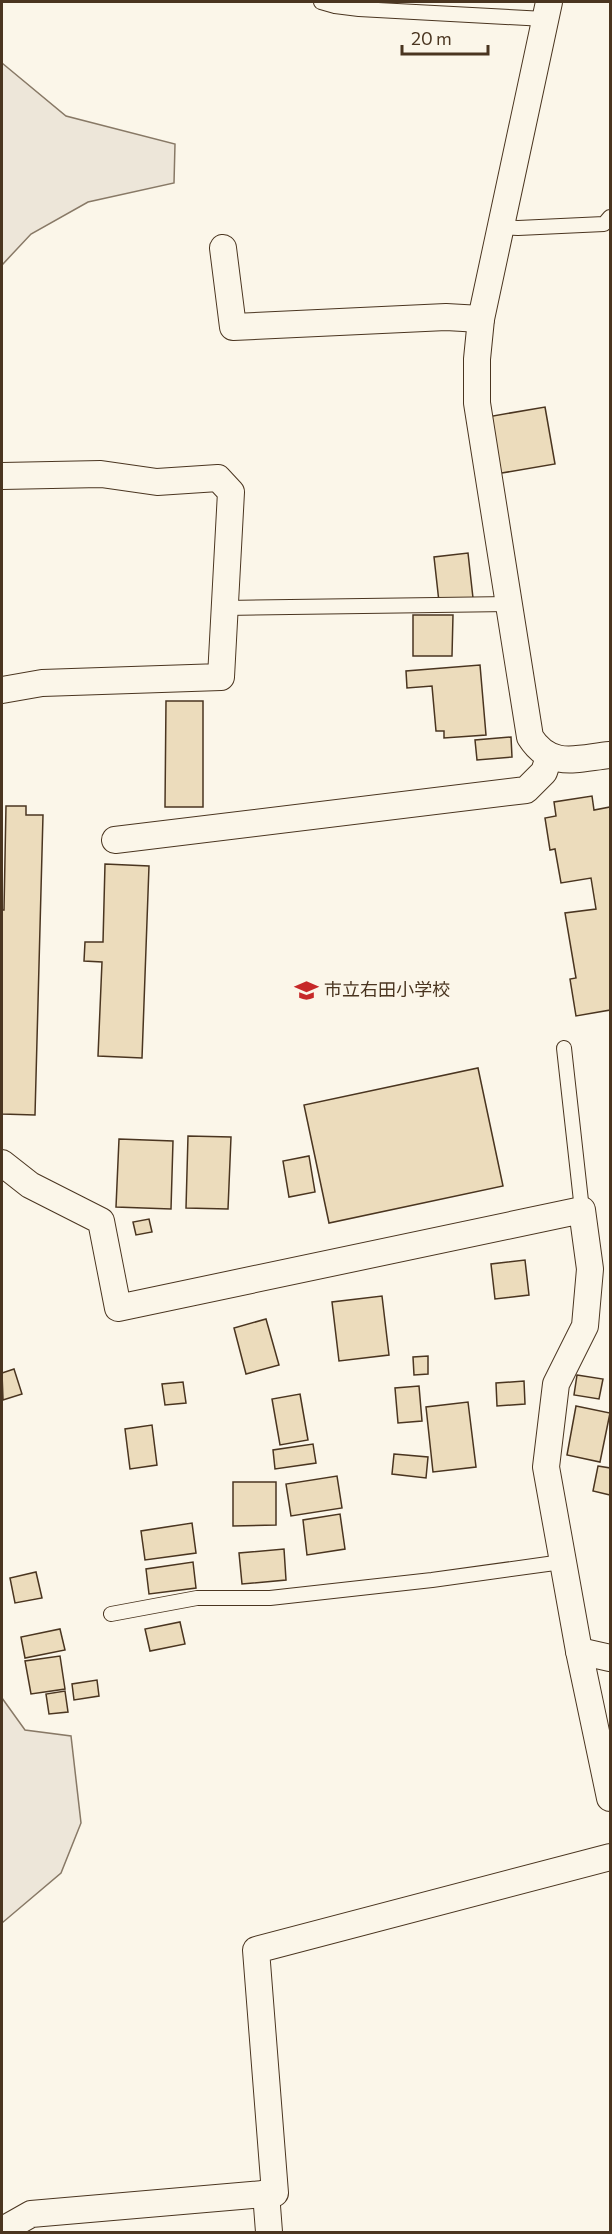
<svg xmlns="http://www.w3.org/2000/svg" width="612" height="2234" font-family="Commissioner,'Noto Sans JP',sans-serif">
  <rect width="100%" height="100%" fill="#fbf6e9"/>
  <!-- green -->
  <g fill="#ede6d9" stroke="#887966" stroke-width="1.5">
    <path d="M2,63l64,53 109,28 -1,39 -86,19 -57,32 -29,31z"/>
    <path d="M2,1698l23,32 46,6 10,87 -20,50 -59,50z"/>
  </g>
  <!-- building -->
  <g fill="#ecdcbc" stroke="#4a3520" stroke-width="1.5">
    <path d="M545,407l10,57 -59,10 -9,-57z"/>
    <path d="M468,553l5,45 -34,4 -5,-45z"/>
    <path d="M413,615h40l-1,41h-39z"/>
    <path d="M480,665l6,70 -42,3v-7h-8l-4,-45 -25,2 -1,-17z"/>
    <path d="M166,701h37v106h-38z"/>
    <path d="M511,737l1,20 -35,3 -2,-20z"/>
    <path d="M592,796l2,14 16,-3v203l-34,6 -6,-37 6,-1 -11,-65 31,-4 -5,-31 -30,5 -6,-34 -5,1 -5,-32 11,-2 -2,-14z"/>
    <path d="M6,806h20v9h17l-8,300 -33,-1v-204h2z"/>
    <path d="M105,864l44,2 -7,192 -44,-2 4,-94 -18,-1 1,-19h18z"/>
    <path d="M478,1068l25,118 -174,37 -25,-118z"/>
    <path d="M188,1136l43,1 -3,72 -42,-1z"/>
    <path d="M119,1139l54,2 -2,68 -55,-2z"/>
    <path d="M309,1156l6,36 -26,5 -6,-36z"/>
    <path d="M149,1219l3,13 -16,3 -3,-13z"/>
    <path d="M525,1260l4,35 -34,4 -4,-35z"/>
    <path d="M382,1296l7,59 -50,6 -7,-59z"/>
    <path d="M266,1319l13,46 -33,9 -12,-46z"/>
    <path d="M428,1356v18l-14,1 -1,-18z"/>
    <path d="M14,1369l8,25 -19,6 -1,-27z"/>
    <path d="M577,1375l26,4 -4,20 -25,-4z"/>
    <path d="M524,1381l1,23 -28,2 -1,-23z"/>
    <path d="M183,1382l3,21 -21,2 -3,-21z"/>
    <path d="M419,1386l3,35 -24,2 -3,-35z"/>
    <path d="M300,1394l8,46 -28,5 -8,-46z"/>
    <path d="M468,1402l8,65 -43,5 -7,-65z"/>
    <path d="M576,1406l34,7 -10,49 -33,-7z"/>
    <path d="M152,1425l5,40 -27,4 -5,-40z"/>
    <path d="M313,1444l3,19 -41,6 -2,-19z"/>
    <path d="M394,1454l34,3 -2,21 -34,-4z"/>
    <path d="M598,1466l12,2v27l-17,-4z"/>
    <path d="M337,1476l5,32 -51,8 -5,-32z"/>
    <path d="M233,1482h43v43l-43,1z"/>
    <path d="M340,1514l5,35 -38,6 -4,-35z"/>
    <path d="M192,1523l4,30 -51,7 -4,-29z"/>
    <path d="M284,1549l2,31 -44,4 -3,-31z"/>
    <path d="M193,1562l3,26 -47,6 -3,-25z"/>
    <path d="M36,1572l6,26 -27,5 -5,-25z"/>
    <path d="M180,1622l5,22 -35,7 -5,-22z"/>
    <path d="M60,1629l5,21 -40,8 -4,-21z"/>
    <path d="M60,1656l5,33 -34,5 -6,-33z"/>
    <path d="M97,1680l2,16 -25,4 -2,-16z"/>
    <path d="M65,1691l3,21 -19,2 -3,-20z"/>
  </g>
  <g fill="none" stroke-linecap="round" stroke-linejoin="round">
    <defs>
      <g id="service">
        <path d="M321,2l14,4 24,3 186,10"/>
        <path d="M500,227l18,1 86,-4 6,-7"/>
        <path d="M225,608l284,-4"/>
        <path d="M564,1048l18,162"/>
        <path d="M111,1614l86,-16h73l162,-18 130,-18"/>
      </g>
      <g id="minor">
        <path d="M549,2l-68,317 -4,40v44l53,334c21,33 48,21 80,18"/>
        <path d="M223,248l10,79 213,-10 35,2"/>
        <path d="M2,476l99,-2 56,8 61,-4 13,14 -10,185 -179,6 -40,7"/>
        <path d="M115,840l411,-50 18,-18 5,-15"/>
        <path d="M2,1163l28,22 71,36 17,87 464,-98 8,59 -5,57 -29,58 -10,83 33,184 31,147"/>
        <path d="M579,1651l31,7"/>
        <path d="M266,2193l3,39"/>
        <path d="M4,2232l4,-5 23,-13 244,-21 -19,-243 354,-93"/>
      </g>
    </defs>
    <!-- service casing -->
    <use href="#service" stroke="#4a3520" stroke-width="16"/>
    <!-- minor casing -->
    <use href="#minor" stroke="#4a3520" stroke-width="28"/>
    <!-- service -->
    <use href="#service" stroke="#fbf6e9" stroke-width="14"/>
    <!-- minor -->
    <use href="#minor" stroke="#fbf6e9" stroke-width="26"/>
  </g>
  <!-- icons -->
  <defs>
    <symbol id="school-bare" viewBox="-9 -9 18 18"><path d="M0-5L7-2L0 1L-7-2ZM-4 1L0 2.5L4 1V4Q0 6-4 4Z" fill="#c62828" stroke="#fbf6e9" stroke-width="2.5" paint-order="stroke"/></symbol>
  </defs>
  <g fill-rule="evenodd">
    <use href="#school-bare" x="290" y="974" width="33" height="33"/>
  </g>
  <g text-anchor="middle" stroke-width="4.5" stroke-linejoin="round" paint-order="stroke">
    <!-- poi labels -->
    <g font-size="18" fill="#4a3520" stroke="#fbf6e9" text-anchor="start">
      <text x="324" y="996">市立右田小学校</text>
    </g>
  </g>
  <!-- border -->
  <rect width="612" height="2234" fill="none" stroke="#4a3520" stroke-width="6"/>
  <!-- scale -->
  <path d="M402 45v9h86v-9" fill="none" stroke="#4a3520" stroke-width="3"/>
  <text x="411" y="45" font-size="18" fill="#4a3520" stroke="#fbf6e9" stroke-width="4.5" paint-order="stroke">20 m</text>
</svg>
